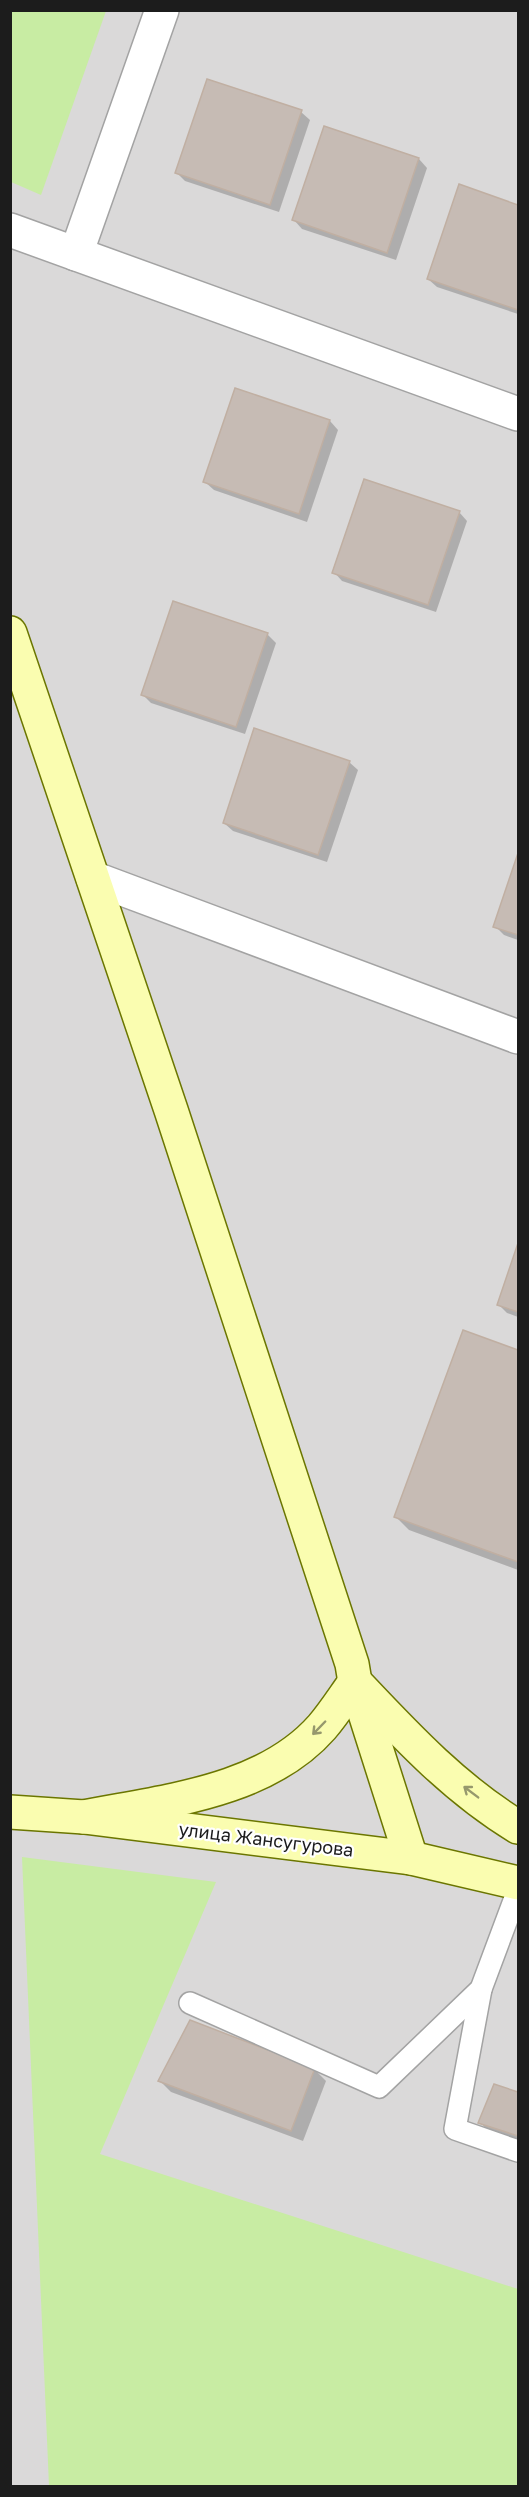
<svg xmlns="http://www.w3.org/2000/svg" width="529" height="2497" font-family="'Golos Text',sans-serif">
  <rect width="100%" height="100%" fill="#eee9e1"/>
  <!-- residential -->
  <rect fill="#dad9d9" x="11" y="11" width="507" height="2475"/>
  <!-- grass -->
  <g fill="#c8eca3">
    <path d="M11,10l95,1 -65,184 -30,-13z"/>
    <path d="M22,1857l194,25 -116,272 418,135v197h-469z"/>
  </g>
  <!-- shadow -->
  <g fill="#0003">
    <path d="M301,112l9,8 -31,92 -94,-31 -9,-9z"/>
    <path d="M325,128l94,31 8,9 -31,92 -94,-31 -8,-9z"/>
    <path d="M460,186l58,20v108l-81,-27 -9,-8z"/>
    <path d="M330,421l8,9 -31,92 -93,-32 -9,-8z"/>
    <path d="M459,512l8,9 -31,91 -94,-31 -8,-9z"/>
    <path d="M267,634l9,9 -31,91 -94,-31 -8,-8z"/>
    <path d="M349,762l9,8 -31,92 -94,-31 -9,-8z"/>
    <path d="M518,858v82l-14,-5 -9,-9z"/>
    <path d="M518,1247v70l-11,-4 -8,-8z"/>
    <path d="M464,1332l54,19v219l-109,-40 -13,-13z"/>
    <path d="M314,2069l12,12 -23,60 -132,-49 -11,-11z"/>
    <path d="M495,2085l23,9v46l-30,-9 -8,-9z"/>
  </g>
  <!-- building -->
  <g fill="#c6bbb4" stroke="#c0afa2" stroke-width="1.5">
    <path d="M207,79l95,31 -32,95 -95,-32z"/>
    <path d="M324,126l95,32 -32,95 -95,-33z"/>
    <path d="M459,184l59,21v105l-91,-31z"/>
    <path d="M235,388l95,32 -31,94 -96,-32z"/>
    <path d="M364,479l96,32 -32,94 -96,-32z"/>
    <path d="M173,601l95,32 -32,94 -95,-32z"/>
    <path d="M254,728l96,33 -32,94 -95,-32z"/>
    <path d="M518,853v82l-25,-8z"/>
    <path d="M518,1243v69l-21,-7z"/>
    <path d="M463,1330l55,20v212l-124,-45z"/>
    <path d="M190,2020l125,48 -24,63 -133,-50z"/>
    <path d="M494,2084l24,8v44l-40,-13z"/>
  </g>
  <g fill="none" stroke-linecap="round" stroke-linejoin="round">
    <defs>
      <g id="lane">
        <path d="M481,1989l-26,140 63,22"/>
        <path d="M190,2003l189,84 102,-98 37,-99"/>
      </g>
      <g id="street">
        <path d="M10,230l508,184"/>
        <path d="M76,254l86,-244"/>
        <path d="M93,878l425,159"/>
      </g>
      <g id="secondary">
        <path d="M10,633l161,477 181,554 3,18 56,176"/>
        <path d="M10,1812l74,5 327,41 107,25"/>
        <path d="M84,1817c81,-16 181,-25 238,-90 12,-14 22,-30 33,-45 50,53 100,107 163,145"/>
      </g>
    </defs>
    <!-- lane casing -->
    <use href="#lane" stroke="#a3a3a3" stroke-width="24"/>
    <!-- street casing -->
    <use href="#street" stroke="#a3a3a3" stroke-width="36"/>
    <!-- secondary casing -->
    <use href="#secondary" stroke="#6b7600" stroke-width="36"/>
    <!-- lane -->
    <use href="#lane" stroke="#fff" stroke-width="21"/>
    <!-- street -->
    <use href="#street" stroke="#fff" stroke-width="33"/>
    <!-- secondary -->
    <use href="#secondary" stroke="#fafdb0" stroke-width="33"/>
  </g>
  <!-- one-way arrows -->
  <defs><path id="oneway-shaft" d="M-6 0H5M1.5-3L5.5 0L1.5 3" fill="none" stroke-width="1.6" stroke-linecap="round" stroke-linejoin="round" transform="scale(1.5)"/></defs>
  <g stroke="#96986d">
    <use href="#oneway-shaft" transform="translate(319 1728) rotate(134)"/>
    <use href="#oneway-shaft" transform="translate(471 1792) rotate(-143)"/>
  </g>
  <g text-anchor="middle" stroke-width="4.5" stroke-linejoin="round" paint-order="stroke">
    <!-- street labels -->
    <g font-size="18" fill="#1c1c1c" stroke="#fff">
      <text transform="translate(266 1840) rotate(7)" y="6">улица Жансугурова</text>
    </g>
  </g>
  <!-- border -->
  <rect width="529" height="2497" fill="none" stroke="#1c1c1c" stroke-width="24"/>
</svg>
